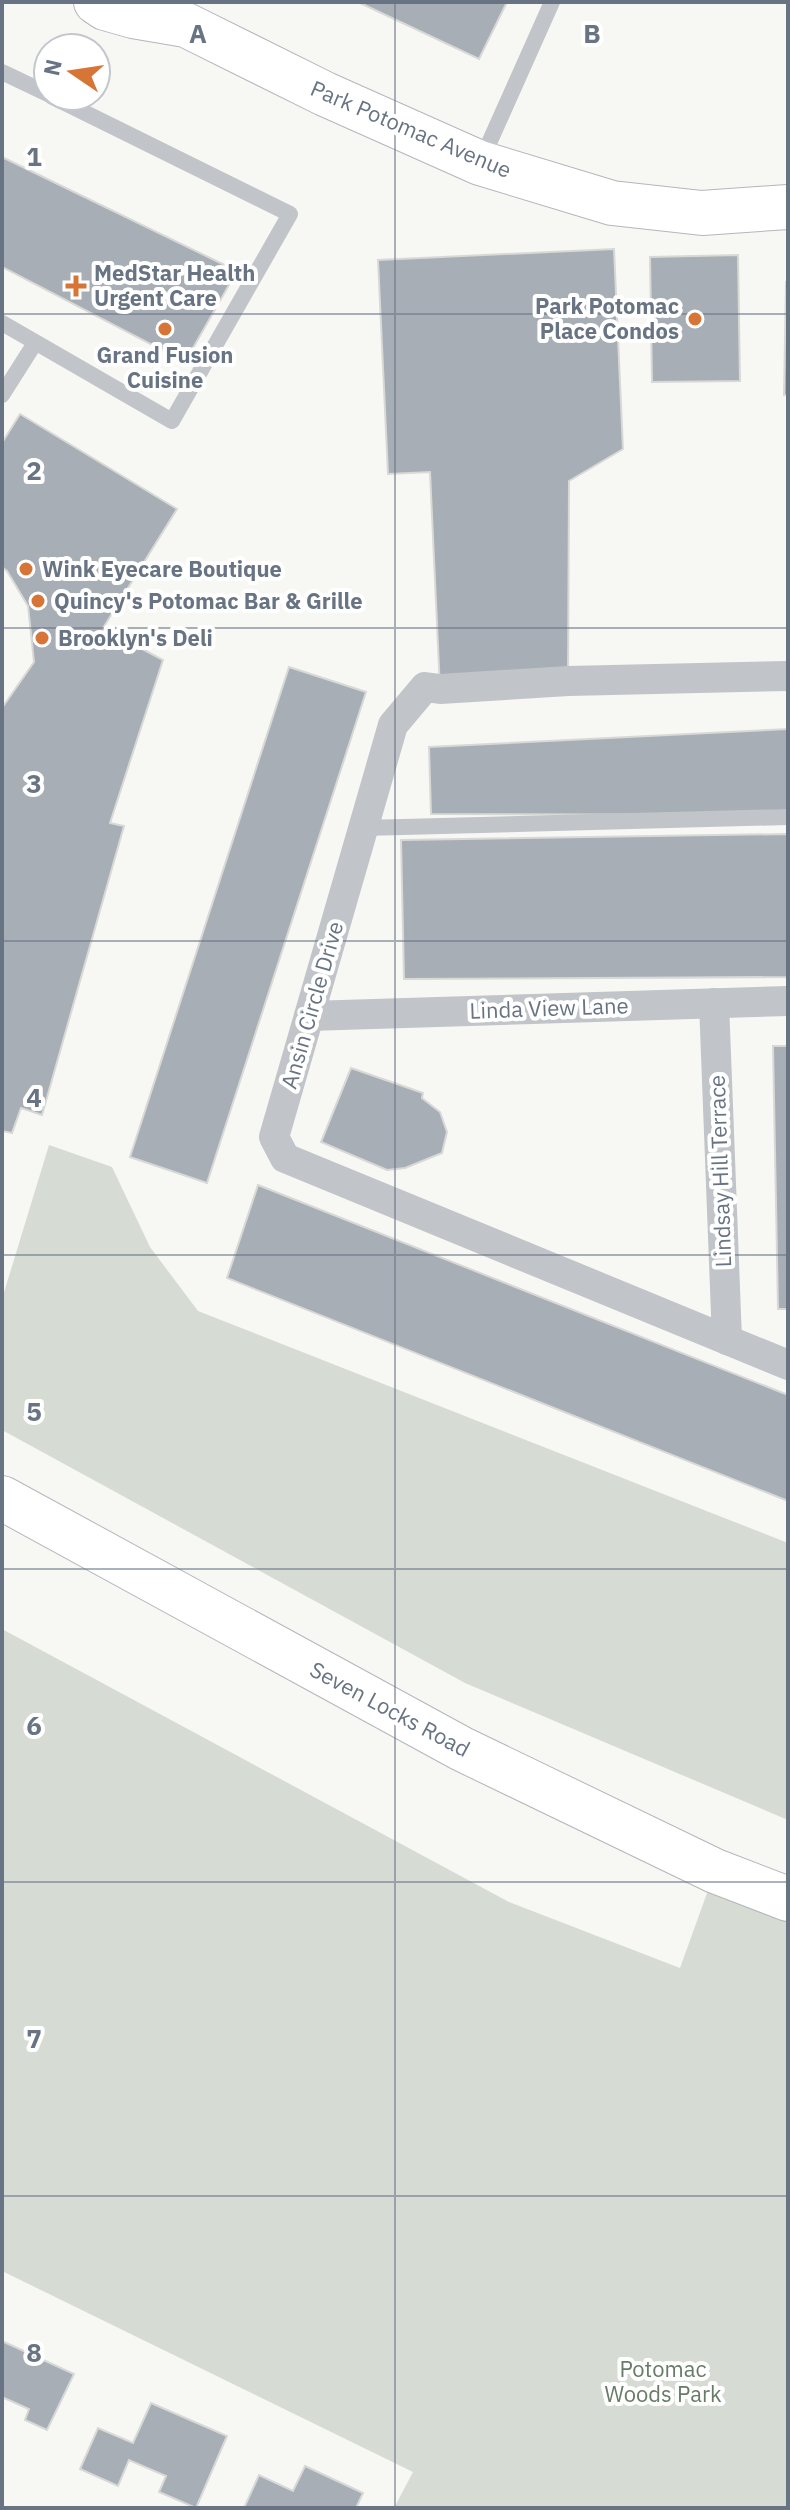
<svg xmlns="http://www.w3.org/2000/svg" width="790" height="2510" font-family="'IBM Plex Sans',sans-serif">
  <rect width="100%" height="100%" fill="#f7f7f4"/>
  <!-- green -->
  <g fill="#d6dcd4">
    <path d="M49,1145l63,22 38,80 48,64 590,232v277l-323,-137 -463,-253v-131z"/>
    <path d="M2,1629l507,273 171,66 35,-97 73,28v609h-394l19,-36 -411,-201z"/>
  </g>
  <!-- building -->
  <g fill="#a8aeb5" stroke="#d8d9d7" stroke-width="2">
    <path d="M358,2h149l-28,57z"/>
    <path d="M2,157l235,114 -52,91 -183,-95z"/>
    <path d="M614,249l9,200 -54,32 -1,200 -128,8 -10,-217 -42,2 -10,-214z"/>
    <path d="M738,255l2,126 -88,1 -2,-125z"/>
    <path d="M786,282h2v113h-4z"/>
    <path d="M20,414l157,95 -74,119 60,32 -53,163 14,3 -82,289 -21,-7 -9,25 -10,-2v-423l32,-46 -6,-56 -21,-35 -5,-4v-124z"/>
    <path d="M289,667l77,25 -159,491 -77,-26z"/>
    <path d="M788,729v86l-357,-1 -2,-67z"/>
    <path d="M788,834v143l-384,2 -3,-139z"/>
    <path d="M773,1046h15v263h-10z"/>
    <path d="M351,1068l72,25 -1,5 18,14 7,20 -5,21 -37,15 -18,2 -66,-28z"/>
    <path d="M258,1185l530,210v106l-561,-223z"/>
    <path d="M2,2341l72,33 -27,56 -22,-10 4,-11 -27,-12z"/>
    <path d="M151,2403l76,33 -31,72 -37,-16 7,-16 -37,-16 -11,26 -38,-17 18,-41 35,15z"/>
    <path d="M305,2466l58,27 -7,15h-112l15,-33 34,16z"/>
  </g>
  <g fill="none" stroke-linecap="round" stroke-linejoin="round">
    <defs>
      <g id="secondary">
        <path d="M96,2l9,6 28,8 53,9 139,69 155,69 132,40 90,10 86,-6"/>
        <path d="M2,1498l460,251 253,122 73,28"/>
      </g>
    </defs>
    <!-- secondary casing -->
    <use href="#secondary" stroke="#b3b7bc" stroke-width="46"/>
    <!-- lane -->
    <g stroke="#c1c4c8" stroke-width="16">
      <path d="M2,72l46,22"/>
      <path d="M481,161l71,-159"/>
      <path d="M2,323l170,98 118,-207 -239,-118"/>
      <path d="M2,395l33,-52"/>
      <path d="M363,828l425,-11"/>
    </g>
    <!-- street -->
    <g stroke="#c1c4c8" stroke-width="30">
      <path d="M788,676l-220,5 -128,8 -15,-2 -32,38 -119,412 11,21 503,207"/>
      <path d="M714,1003l13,337"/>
      <path d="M309,1016l479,-15"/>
    </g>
    <!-- secondary -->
    <use href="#secondary" stroke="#fff" stroke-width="44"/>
  </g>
  <!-- grid -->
  <path fill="none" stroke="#687383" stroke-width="2" stroke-opacity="0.55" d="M395,2v2506M2,314h786M2,628h786M2,941h786M2,1255h786M2,1569h786M2,1882h786M2,2196h786"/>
  <!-- markers -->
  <g fill="#d67535" stroke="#fff" stroke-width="3">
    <path d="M72 274h8v8h8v8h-8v8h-8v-8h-8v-8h8z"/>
    <circle cx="695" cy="319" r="8"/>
    <circle cx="165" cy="329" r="8"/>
    <circle cx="26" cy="569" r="8"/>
    <circle cx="38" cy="601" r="8"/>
    <circle cx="42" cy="638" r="8"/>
  </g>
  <g text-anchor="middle" stroke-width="8" stroke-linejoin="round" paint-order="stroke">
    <!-- street labels -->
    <g font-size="22" fill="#687383" stroke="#fff">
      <text transform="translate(411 129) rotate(23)" y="8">Park Potomac Avenue</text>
      <text transform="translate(312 1005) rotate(-74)" y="8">Ansin Circle Drive</text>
      <text transform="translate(549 1008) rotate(-2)" y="8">Linda View Lane</text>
      <text transform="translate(720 1171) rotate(-92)" y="8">Lindsay Hill Terrace</text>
      <text transform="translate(390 1709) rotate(28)" y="8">Seven Locks Road</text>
    </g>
    <!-- poi labels -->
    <g font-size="22" font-weight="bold" fill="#687383" stroke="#fff" text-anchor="start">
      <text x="94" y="281">MedStar Health<tspan x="94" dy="25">Urgent Care</tspan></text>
      <text x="679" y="314" text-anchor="end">Park Potomac<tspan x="679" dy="25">Place Condos</tspan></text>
      <text x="165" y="363" text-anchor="middle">Grand Fusion<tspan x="165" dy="25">Cuisine</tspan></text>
      <text x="42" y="577">Wink Eyecare Boutique</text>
      <text x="54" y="609">Quincy's Potomac Bar &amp; Grille</text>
      <text x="58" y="646">Brooklyn's Deli</text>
    </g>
    <!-- park labels -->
    <g font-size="22" fill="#677b67" stroke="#fff">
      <text x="663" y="2377">Potomac<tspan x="663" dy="25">Woods Park</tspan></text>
    </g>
  </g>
  <g font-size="26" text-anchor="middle" font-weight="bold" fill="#687383" stroke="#fff" stroke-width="8" stroke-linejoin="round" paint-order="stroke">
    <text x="198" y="43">A</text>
    <text x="592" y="43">B</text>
    <text x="34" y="166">1</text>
    <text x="34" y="480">2</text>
    <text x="34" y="793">3</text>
    <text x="34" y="1107">4</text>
    <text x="34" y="1421">5</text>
    <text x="34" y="1735">6</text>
    <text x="34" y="2048">7</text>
    <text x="34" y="2362">8</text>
  </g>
  <!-- border -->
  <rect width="790" height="2510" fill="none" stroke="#687383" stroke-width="8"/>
  <!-- north arrow -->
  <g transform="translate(72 72) rotate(283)"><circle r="38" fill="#ffffff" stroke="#c3c7cd" stroke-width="2"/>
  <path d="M0-6L14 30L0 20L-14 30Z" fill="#d67535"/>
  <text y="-12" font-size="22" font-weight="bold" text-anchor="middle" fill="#687383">N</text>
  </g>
</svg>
